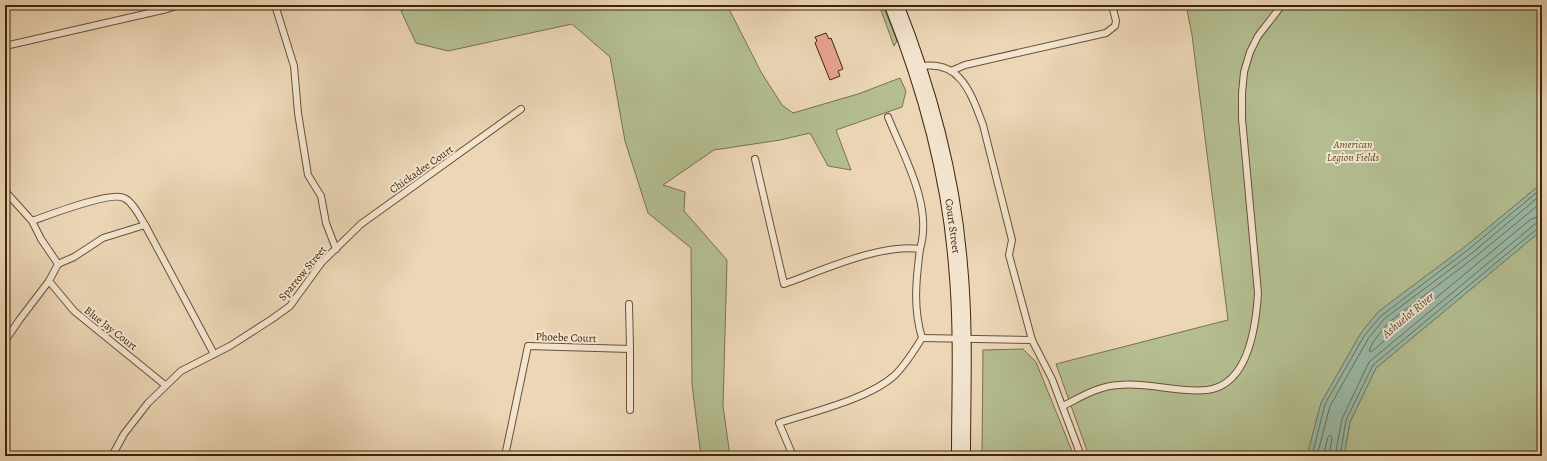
<svg xmlns="http://www.w3.org/2000/svg" width="1547" height="461" font-family="Alegreya,serif">
  <rect width="100%" height="100%" fill="#ecd6b6"/>
  <filter id="stains"><feTurbulence type="fractalNoise" baseFrequency=".005" numOctaves="4"/><feColorMatrix values="0 0 0 0 .2 0 0 0 0 .09 0 0 0 0 .02 0 0 0 .5 -.17"/></filter>
  <radialGradient id="worn" r=".72"><stop offset=".6" stop-color="#630" stop-opacity="0"/><stop offset="1" stop-color="#630" stop-opacity=".3"/></radialGradient>
  <!-- green -->
  <g fill="#b4be91" stroke="#78724c">
    <path d="M414,5h313l34,67 21,33 11,8 65,-19 42,-16 6,13 -4,16 -66,23 15,40 -23,-4 -18,-33 -30,7 -66,10 -51,35 22,7 -1,19 43,49 -4,146 7,50h-29l-9,-71 -1,-137 -43,-35 -23,-72 -15,-84 -38,-33 -124,27 -32,-8 -15,-32z"/>
    <path d="M879,5h4l14,36 -3,5z"/>
    <path d="M1186,5h356v178l-76,63 -88,66 -17,21 -40,70 -14,53h-218l-33,-92 172,-44 -36,-285z"/>
    <path d="M1542,230v226h-198l6,-34 26,-54z"/>
    <path d="M1023,349l13,13 38,94h-92l1,-106z"/>
  </g>
  <!-- water -->
  <path fill="#9abaa8" stroke="#747f68" d="M1542,183v47l-166,138 -26,54 -6,34h-37l14,-53 40,-70 17,-21 88,-66z"/>
  <g fill="none" stroke-linecap="round" stroke-linejoin="round">
    <!-- shore -->
    <g stroke="#6b7058" stroke-width="1">
      <path d="M1542,202l-67,55 -87,66 -15,19 -4,9h3l159,-132 11,-3"/>
      <path d="M1312,456l13,-52 39,-68 17,-20 88,-67 73,-61"/>
      <path d="M1317,456l13,-50 38,-67 16,-20 88,-66 70,-59"/>
      <path d="M1323,456l5,-19 2,-2 2,3 -3,18"/>
      <path d="M1335,456l7,-37 27,-57 166,-138 7,-2"/>
      <path d="M1340,456l6,-36 27,-55 165,-137 4,-1"/>
    </g>
  </g>
  <!-- building -->
  <path fill="#e8a18e" stroke="#3c2607" d="M826,33l3,6 2,-1 12,31 -5,2 2,5 -10,4 -15,-37 2,-2 -2,-4z"/>
  <g fill="none" stroke-linecap="round" stroke-linejoin="round">
    <defs>
      <g id="lane">
        <path d="M275,5l19,61 4,47 10,62 13,21 5,27 10,26"/>
        <path d="M5,46l162,-37 12,-4"/>
        <path d="M918,67c42,-9 53,26 65,58l29,115 -3,15 23,85 20,39 29,77"/>
        <path d="M951,71l14,-6 141,-32 9,-7 1,-5 -4,-16"/>
        <path d="M888,117c16,40 45,89 32,132"/>
        <path d="M755,159l29,125c37,-13 97,-41 136,-35 -4,31 -7,59 2,89 -8,13 -16,26 -27,37 -26,24 -83,37 -116,48l14,33"/>
        <path d="M5,191l27,30 9,18 17,25 -9,17 25,30 91,74"/>
        <path d="M32,221c17,-6 79,-30 92,-23 9,4 16,19 21,27"/>
        <path d="M58,264l16,-7 29,-19 42,-13 69,129"/>
        <path d="M629,304l1,45"/>
        <path d="M922,338l110,2"/>
        <path d="M5,341l15,-22 29,-38"/>
        <path d="M1063,406c18,-9 35,-20 56,-21 29,-3 59,8 88,5 42,-5 49,-64 51,-97l-16,-174v-26l2,-21 6,-20 8,-16 24,-31"/>
        <path d="M112,456l12,-22 24,-31 33,-32 49,-25 42,-27 18,-13 32,-44 39,-38 160,-115"/>
        <path d="M505,456l23,-110 102,3v61"/>
      </g>
      <path id="secondary" d="M894,5c33,83 57,171 64,260 6,63 3,128 3,191"/>
    </defs>
    <!-- lane casing -->
    <use href="#lane" stroke="#685233" stroke-width="8"/>
    <!-- secondary casing -->
    <use href="#secondary" stroke="#3c2607" stroke-width="20"/>
    <!-- lane -->
    <use href="#lane" stroke="#f3e4d0" stroke-width="6"/>
    <!-- secondary -->
    <use href="#secondary" stroke="#f3e4d0" stroke-width="18"/>
  </g>
  <g text-anchor="middle" stroke-width="4" stroke-linejoin="round" paint-order="stroke">
    <!-- park labels -->
    <g font-size="11" font-style="italic" fill="#5a4c2a" stroke="#f3e4d0">
      <text x="1353" y="148">American<tspan x="1353" dy="13">Legion Fields</tspan></text>
    </g>
    <!-- street labels -->
    <g font-size="11" fill="#3c2607" stroke="#f3e4d0">
      <text transform="translate(421 169) rotate(-35)" y="4">Chickadee Court</text>
      <text transform="translate(953 226) rotate(82)" y="4">Court Street</text>
      <text transform="translate(302 273) rotate(-50)" y="4">Sparrow Street</text>
      <text transform="translate(111 328) rotate(38)" y="4">Blue Jay Court</text>
      <text transform="translate(566 337) rotate(2)" y="4">Phoebe Court</text>
    </g>
    <!-- water labels -->
    <g font-size="12" font-style="italic" fill="#544b2f" stroke="#f3e4d0">
      <text transform="translate(1408 315) rotate(-40)" y="4">Ashuelot River</text>
    </g>
  </g>
  <!-- margin -->
  <rect width="1547" height="461" fill="none" stroke="#ecd6b6" stroke-width="20"/>
  <rect x="6" y="6" width="1535" height="449" fill="none" stroke="#3c2607" stroke-width="2"/>
  <rect x="10" y="10" width="1527" height="441" fill="none" stroke="#3c2607"/>
  <rect width="100%" height="100%" filter="url(#stains)"/>
  <rect width="100%" height="100%" fill="url(#worn)"/>
</svg>
